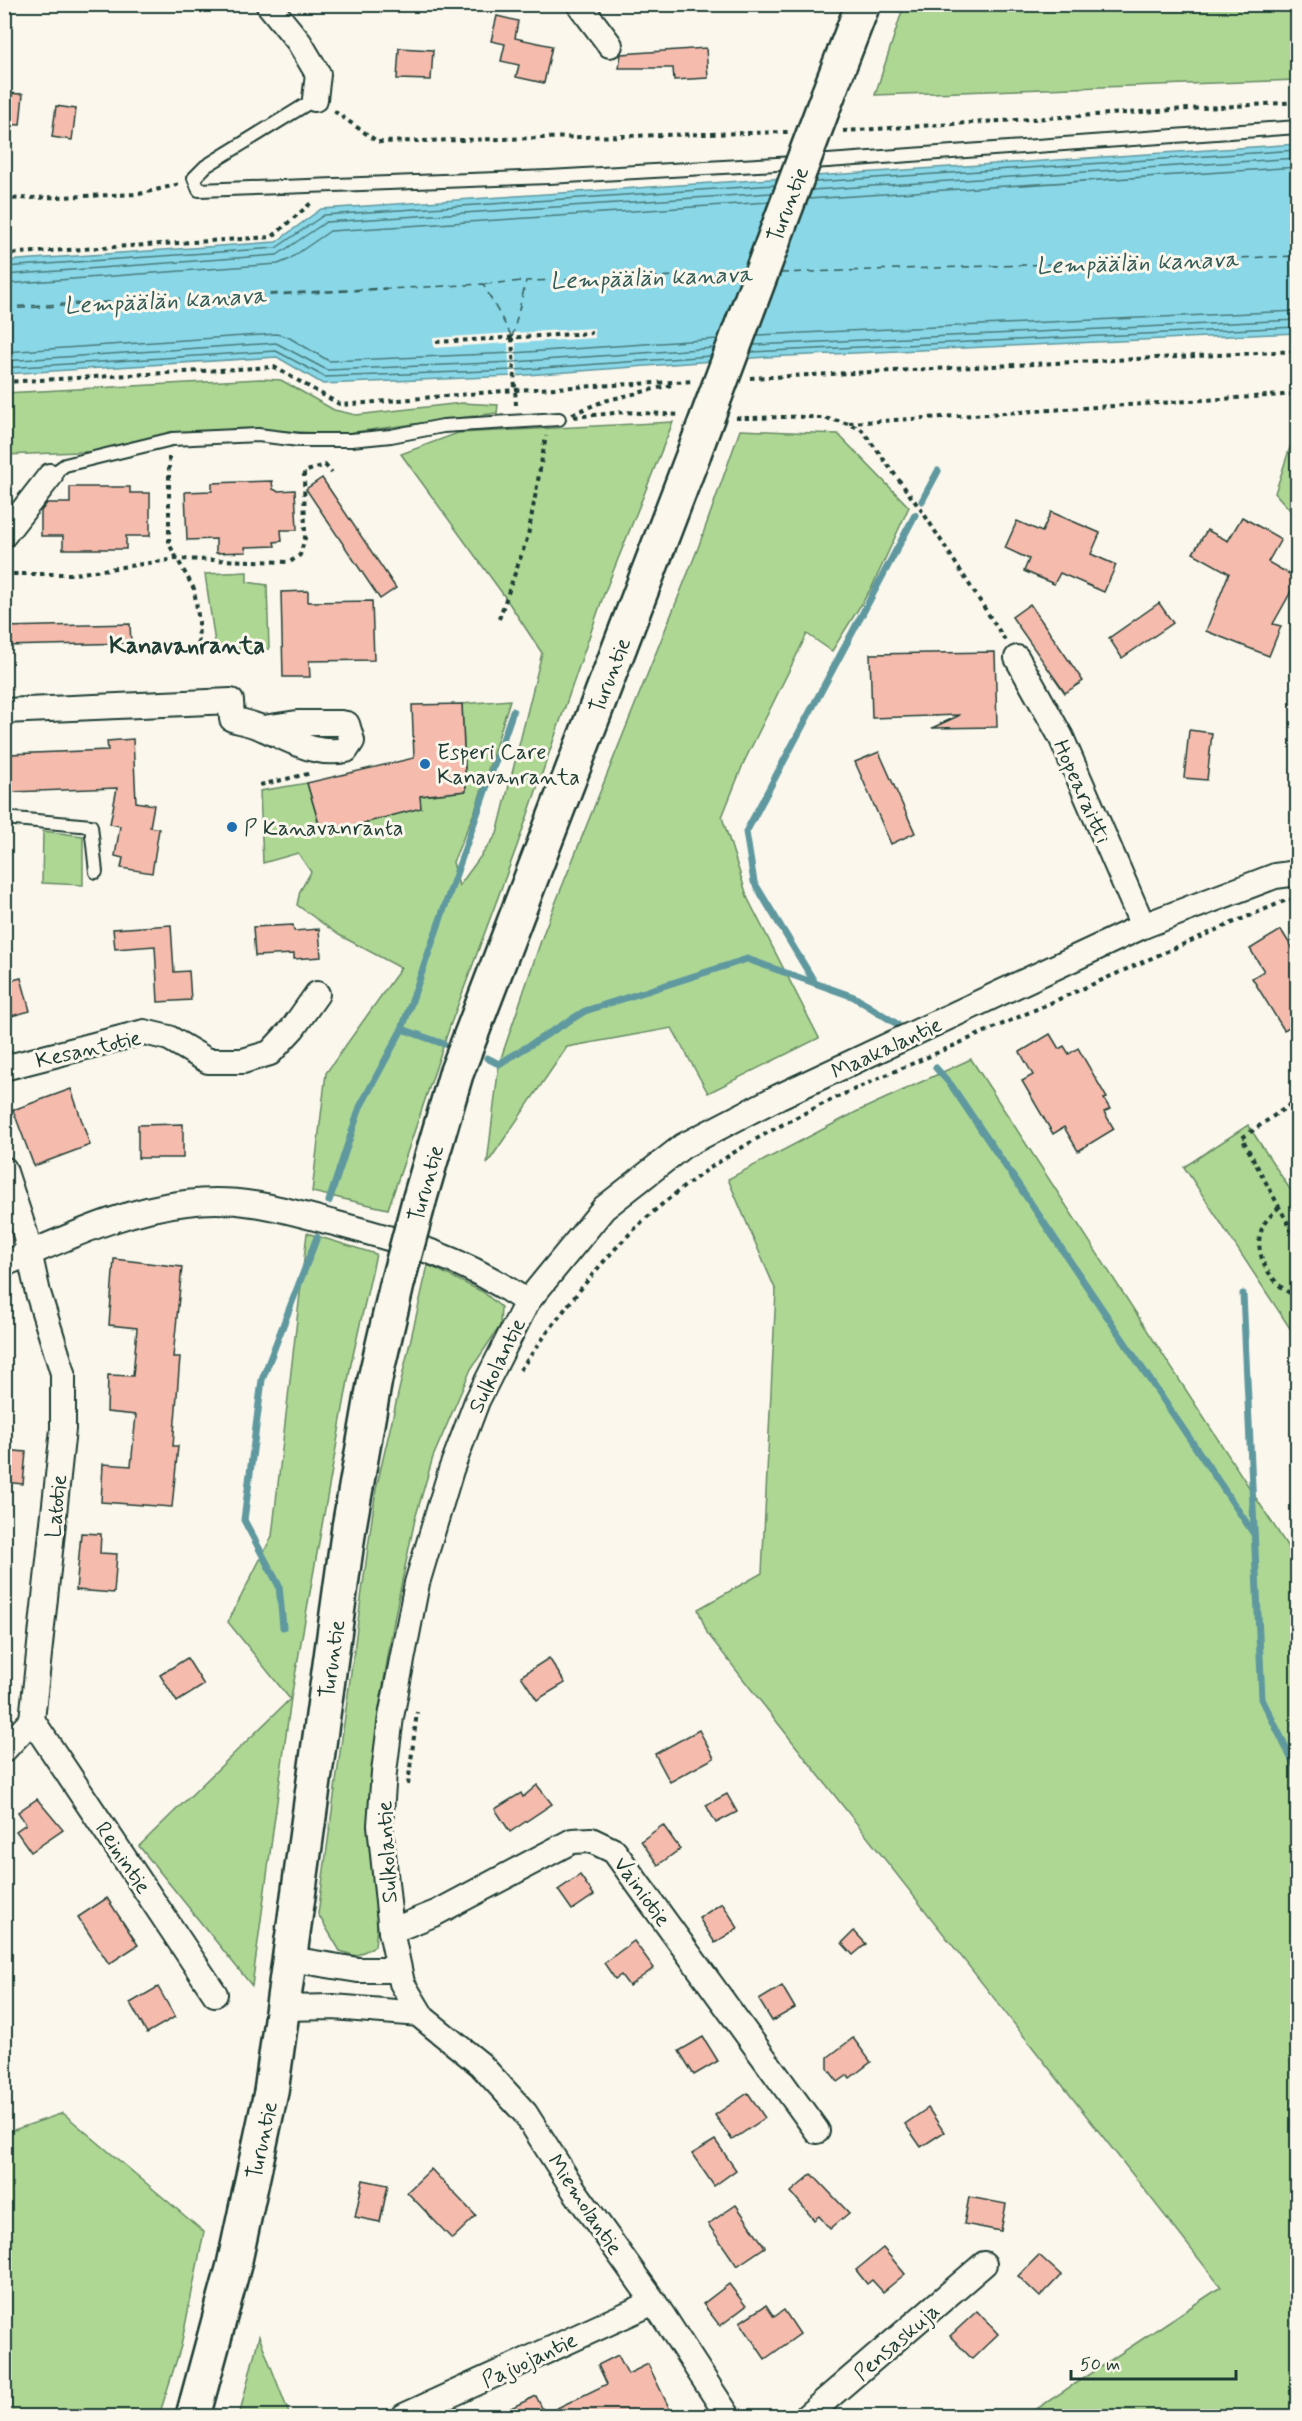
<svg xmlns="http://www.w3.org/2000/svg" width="1302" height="2421" font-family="Mynerve,sans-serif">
  <rect width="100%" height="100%" fill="#fbf7ec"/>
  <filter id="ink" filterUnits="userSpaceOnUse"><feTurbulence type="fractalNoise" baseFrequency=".0167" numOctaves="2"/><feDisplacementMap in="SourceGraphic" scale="12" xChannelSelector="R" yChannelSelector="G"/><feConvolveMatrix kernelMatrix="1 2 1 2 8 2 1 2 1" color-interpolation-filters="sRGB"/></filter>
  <g filter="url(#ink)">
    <!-- green -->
    <g fill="#aed794" stroke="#668a64" stroke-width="1.5">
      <path d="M904,5h393v75l-422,15z"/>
      <path d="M260,379l21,1 53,30 22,5 106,-12 36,2 -1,8 -157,21 -105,-5 -74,7 -57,15 -99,4v-62z"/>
      <path d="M673,422l-69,172 -87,252 -67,180 -62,183 -76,-17 14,-119 75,-105 -62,-33 -42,-30 3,-14 11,-19 -13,-19 -35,10 -3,-72 47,-8 15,51 98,-26v-12l46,-5 -4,-87 48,-4 -34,108 -23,54 6,24 38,-52 45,-181 -37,-56 -104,-143 57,-21z"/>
      <path d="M1297,426l1,92h-1l-22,-25z"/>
      <path d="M740,430l98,4 71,73 -37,80 -40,64 -25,-17 -63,128 -22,55 26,82 71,139 -111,55 -36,-65 -105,19 -80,117 12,-100 46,-135 153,-381z"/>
      <path d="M247,572v10l20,3 2,64 -53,1 -11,-76z"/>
      <path d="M43,831l40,5v49l-41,-2z"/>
      <path d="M971,1059l326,502v855h-271l195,-129 -514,-654 -9,-24 64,-36 14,-282 -48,-112 128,-67z"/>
      <path d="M1248,1125l49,75v139l-113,-172z"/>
      <path d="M307,1233l69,21 -25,110 -60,334 -39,288 -113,-140 151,-147 -62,-77 44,-86z"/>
      <path d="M428,1265l55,27 18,15 -1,19 -29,43 -38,88 -18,62 -20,96 -18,106 -8,108 10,77 -4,40 -19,10 -16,-5 -22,-37 58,-425z"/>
      <path d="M63,2113l141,119 -23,114 -22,70h-154v-283z"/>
      <path d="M259,2336l31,80h-51z"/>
    </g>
    <!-- water -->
    <path fill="#89d7e7" stroke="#5f999f" stroke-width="1.5" d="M1297,144v189l-531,24 -252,19 -191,8 -46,-27 -272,17v-113l271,-19 45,-33z"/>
    <!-- pier -->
    <path fill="#fbf7ec" d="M594,328l1,10 -79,5 2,36h-8l-2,-36 -74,5 -1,-10z"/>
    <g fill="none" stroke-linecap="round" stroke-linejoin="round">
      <!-- shore -->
      <g stroke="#497b7c" stroke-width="1.5">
        <path d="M815,182l483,-32"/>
        <path d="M812,190l486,-32"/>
        <path d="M808,199l490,-32"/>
        <path d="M4,267l272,-19 48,-33 451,-30"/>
        <path d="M4,275l273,-20 49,-33 446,-29"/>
        <path d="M4,284l274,-20 10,-4 42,-29 439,-29"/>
        <path d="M757,335l541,-24"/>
        <path d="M754,345l544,-25"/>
        <path d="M4,352l272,-18 12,3 41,24 184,-8 205,-14"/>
        <path d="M751,352l547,-25"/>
        <path d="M4,361l272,-18 51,27 187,-8 200,-14"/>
        <path d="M4,368l272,-17 49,26 189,-7 197,-14"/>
      </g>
      <!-- stream -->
      <g stroke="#5f999f" stroke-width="7">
        <path d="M922,501l16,-30"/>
        <path d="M815,983l-61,-101 -8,-50 169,-317"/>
        <path d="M444,1044l-42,-15 111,-318"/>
        <path d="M487,1058l12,6 86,-53 162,-52 107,38 43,27"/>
        <path d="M936,1068l15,17 303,449"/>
        <path d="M329,1201l31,-94 42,-78"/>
        <path d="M1243,1294l19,405 36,73"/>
        <path d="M283,1627l-4,-41 -35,-66 18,-140 55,-143"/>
      </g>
      <!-- ferry -->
      <g stroke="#345c58" stroke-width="1.5" stroke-dasharray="8 6" stroke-linecap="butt">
        <path d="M780,273l518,-17"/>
        <path d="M484,284l40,-3"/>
        <path d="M4,307l383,-19"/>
        <path d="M4,309l479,-25 29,53"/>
        <path d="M512,338l14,-57 219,-7"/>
      </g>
    </g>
    <!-- building -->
    <g fill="#f5bbad" stroke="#1f3d34" stroke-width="1.5">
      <path d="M497,16l21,5 -3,17 37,8 -8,37 -28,-6 3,-12 -18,-4 4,-17 -14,-3z"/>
      <path d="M399,48l34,2 -2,30 -34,-1z"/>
      <path d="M706,48l2,30 -34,2 -1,-12h-54l2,-14z"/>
      <path d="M4,93l19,1 -3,31 -16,-1z"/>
      <path d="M56,106l20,3 -4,31 -20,-3z"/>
      <path d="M322,478l74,110 -16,11 -74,-110z"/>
      <path d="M272,481l1,8 4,2 18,-1 2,40h-16l1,11 -8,1 1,4 -30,1 1,5 -30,1v-14l-29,1 -2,-48 27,-1v-8z"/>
      <path d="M70,487h60v6h20v43h-24v13h-63v-13h-22v-25l6,-8h23z"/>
      <path d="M1051,512l49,21 -9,21 25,11 -12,27 -44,-19 -6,11 -30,-13 5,-12 -24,-11 12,-27 25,11z"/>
      <path d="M1242,517l39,22 -13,23 30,17 -25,45 8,2 -12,30 -63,-25 23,-58 -36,-20 14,-23 21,11z"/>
      <path d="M308,591v11l64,-1 2,59 -65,1 1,16h-27l-2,-85z"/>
      <path d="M1159,603l14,20 -51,35 -13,-20z"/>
      <path d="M1030,604l53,77 -18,12 -53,-76z"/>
      <path d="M130,624l1,19 -127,3v-19z"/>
      <path d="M995,652l2,75 -65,1 28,-13 -88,3 -2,-64z"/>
      <path d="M462,704l4,87 -46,5 1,12 -99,26 -15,-51 107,-25 -2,-53z"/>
      <path d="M1189,730l23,3 -5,47 -23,-2z"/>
      <path d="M133,739l3,63 18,3 -4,22 9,2 -7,44 -31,-5 2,-10 -8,-2 5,-30 -10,-2 7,-36 -106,4 -2,-38 99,-4 -1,-9z"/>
      <path d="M879,752l36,81 -24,11 -36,-82z"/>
      <path d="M171,925l3,47 15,-1 2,29 -33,2 -3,-56 -40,3 -2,-20z"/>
      <path d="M293,925l1,6 25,-2 2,28 -27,2v-5l-39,2 -2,-29z"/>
      <path d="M1281,930l17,27v65l-14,8 -32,-52 12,-7 -14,-22z"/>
      <path d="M21,978l9,33 -26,7v-36z"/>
      <path d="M1050,1034l9,15 5,-3 5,8 9,-6 29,50 -3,1 6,10 -6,3 10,17 -36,22 -14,-24 -11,7 -31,-53 11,-6 -13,-23z"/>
      <path d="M71,1089l19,56 -56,21 -21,-56z"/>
      <path d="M183,1124v34h-45v-33z"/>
      <path d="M114,1259l68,8 -9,90h7l-7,89h5l-6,61 -71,-5 2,-38 28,2 5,-51 -29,-3 1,-37 25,1 4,-48 -28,-3z"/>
      <path d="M4,1450l22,2 -3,32 -19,-2z"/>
      <path d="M81,1533l20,1 -1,19 17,1 -3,39 -38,-3z"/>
      <path d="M187,1658l17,27 -27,17 -17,-27z"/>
      <path d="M549,1658l16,25 -28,17 -16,-24z"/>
      <path d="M699,1730l15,28 -44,24 -15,-28z"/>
      <path d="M537,1785l15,19 -42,28 -15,-23 26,-16 2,4z"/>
      <path d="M727,1794l10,18 -21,11 -10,-18z"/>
      <path d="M37,1799l26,31 -32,22 -15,-21 10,-7 -8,-12z"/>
      <path d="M663,1825l17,24 -22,16 -17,-24z"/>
      <path d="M580,1875l14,20 -22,15 -14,-20z"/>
      <path d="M107,1898l31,47 -29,19 -31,-47z"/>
      <path d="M722,1903l16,25 -23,15 -16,-25z"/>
      <path d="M854,1931l12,13 -13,11 -11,-12z"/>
      <path d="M634,1941l20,27 -25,18 -8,-11 -6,4 -11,-16z"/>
      <path d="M782,1986l13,22 -23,13 -13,-21z"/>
      <path d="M158,1987l17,30 -28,16 -17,-30z"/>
      <path d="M703,2037l15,24 -24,14 -15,-24z"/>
      <path d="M853,2038l18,24 -21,16 -2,-3 -10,7 -10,-13v-12z"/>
      <path d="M748,2093l17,25 -33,22 -17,-25z"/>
      <path d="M928,2108l16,24 -23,15 -16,-23z"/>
      <path d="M715,2140l21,30 -22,16 -22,-32z"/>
      <path d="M431,2169l45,47 -24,23 -45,-47z"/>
      <path d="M812,2174l37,39 -19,16 -11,-13 -5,4 -23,-28z"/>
      <path d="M363,2180l25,5 -8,37 -25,-5z"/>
      <path d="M969,2197l37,7 -5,27 -37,-7z"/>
      <path d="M736,2205l29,42 -28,19 -29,-42z"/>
      <path d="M883,2248l22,26 -22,18 -11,-12 -5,4 -11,-14z"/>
      <path d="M1039,2255l22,20 -21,22 -22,-21z"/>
      <path d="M729,2284l17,22 -26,20 -17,-22z"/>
      <path d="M766,2305l8,12 10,-7 16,24 -35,25 -25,-37z"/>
      <path d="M977,2311l21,23 -26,25 -22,-23z"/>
      <path d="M618,2355l10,19 20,-10 25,52h-179l42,-20 9,18 62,-30 -9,-19z"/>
    </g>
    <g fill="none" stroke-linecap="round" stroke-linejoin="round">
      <defs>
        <g id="service">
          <path d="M315,99l-109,67 -12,12 5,12 350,-13 279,-16 470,-34"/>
          <path d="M50,476l15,-11 107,-26 86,-4 41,5h52l40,-4 52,-10 116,-7"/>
          <path d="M4,818l87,8 5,46"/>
        </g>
        <g id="minor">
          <path d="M268,4l31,38 19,32 -3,25"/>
          <path d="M579,4l31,41"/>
          <path d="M4,535l46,-59"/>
          <path d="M1017,658l44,79 82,189"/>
          <path d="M4,711l227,-10 1,18c11,3 22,5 32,10 29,12 51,27 82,21l6,-9 -5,-17 -6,-1h-44l-34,5"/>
          <path d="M4,1068l140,-36 25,6 39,23h35l27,-8 23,-25 24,-34"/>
          <path d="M4,1169l21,64 13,60 25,80v56l-31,291 -28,30"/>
          <path d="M4,1264c59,-24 118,-54 182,-61 54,-7 96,6 148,20 72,19 131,35 193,79l-50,99 -26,69 -34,113 -26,134 -7,55 -4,53 11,106 11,52 21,35 57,46 45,49 49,77 80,112 74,114"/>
          <path d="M527,1302l77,-94 79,-62 95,-49 365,-171 132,-50 23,-3"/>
          <path d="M32,1720l183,274"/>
          <path d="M391,1931l45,-18 136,-72 19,-1 23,11 203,280"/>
          <path d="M290,1959l68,11h40"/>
          <path d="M283,2008l50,-1 87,7"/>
          <path d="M404,2416l250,-114"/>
          <path d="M807,2416l177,-152"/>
        </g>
        <g id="secondary">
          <path d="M828,95l35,-91"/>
          <path d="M419,1201l37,-127 238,-621"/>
          <path d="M193,2416l41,-151 37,-173 78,-565 26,-148 23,-99"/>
        </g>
      </defs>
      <!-- service casing -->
      <use href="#service" stroke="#1f3d34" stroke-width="16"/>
      <!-- minor casing -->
      <use href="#minor" stroke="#1f3d34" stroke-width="28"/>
      <!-- secondary casing -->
      <use href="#secondary" stroke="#1f3d34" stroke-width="38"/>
      <!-- path -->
      <g stroke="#1f3d34" stroke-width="4" stroke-dasharray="4.5 4.5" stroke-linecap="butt">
        <path d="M334,111l44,31 410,-10"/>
        <path d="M843,131l455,-29"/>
        <path d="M4,199l135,-5 41,-10"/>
        <path d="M4,254l268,-17 39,-34"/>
        <path d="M512,338l4,67"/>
        <path d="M436,342l156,-9"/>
        <path d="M750,378l548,-27"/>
        <path d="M4,382l270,-15 67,38 174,-15 179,-9"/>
        <path d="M572,414l32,-13 71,-17"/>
        <path d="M574,417l51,-5 55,3"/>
        <path d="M736,418c40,1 90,-8 126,12l62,84 81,126"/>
        <path d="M849,423l449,-29"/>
        <path d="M169,457v87l25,45 5,33 -1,31"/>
        <path d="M4,574h71l101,-15 114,3 10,-7 5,-17 -1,-66 21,-7 7,8"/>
        <path d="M499,619l29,-83 18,-100"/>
        <path d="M260,785l52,-12"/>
        <path d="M1298,1099l-56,39 56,104"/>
        <path d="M1279,1207c-5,6 -13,12 -16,19 -13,27 10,62 35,71"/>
        <path d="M520,1370c45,-62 90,-125 151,-173 89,-72 196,-113 300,-159 105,-46 210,-94 316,-138l11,-1"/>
        <path d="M408,1785l9,-73"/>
      </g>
      <!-- service -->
      <use href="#service" stroke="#fbf7ec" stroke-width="12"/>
      <!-- minor -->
      <use href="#minor" stroke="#fbf7ec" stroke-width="24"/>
      <!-- secondary -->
      <use href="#secondary" stroke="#fbf7ec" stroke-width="33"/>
      <defs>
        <g id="secondary-bridge">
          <path d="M694,453l134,-358"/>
          <path d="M398,1280l21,-79"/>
        </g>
      </defs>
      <!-- secondary-bridge casing -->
      <use href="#secondary-bridge" stroke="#1f3d34" stroke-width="38" stroke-linecap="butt"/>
      <!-- secondary-bridge -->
      <use href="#secondary-bridge" stroke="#fbf7ec" stroke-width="33"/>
    </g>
  </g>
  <!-- markers -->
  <g fill="#1f6fb2" stroke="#fbf7ec" stroke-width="2">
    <circle cx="425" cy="764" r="6"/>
    <circle cx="232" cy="827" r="6"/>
  </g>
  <g text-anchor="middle" stroke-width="6" stroke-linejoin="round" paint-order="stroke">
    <!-- street labels -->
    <g font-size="22" fill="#1f3d34" stroke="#fbf7ec">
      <text transform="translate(787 204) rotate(-69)" y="8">Turuntie</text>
      <text transform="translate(609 675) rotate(-69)" y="8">Turuntie</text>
      <text transform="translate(1083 791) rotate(66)" y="8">Hopearaitti</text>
      <text transform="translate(886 1047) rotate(-25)" y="8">Maakalantie</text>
      <text transform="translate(88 1048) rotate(-13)" y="8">Kesantotie</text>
      <text transform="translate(425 1183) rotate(-74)" y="8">Turuntie</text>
      <text transform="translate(496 1365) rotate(-64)" y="8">Sulkolantie</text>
      <text transform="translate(55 1506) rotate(-84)" y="8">Latotie</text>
      <text transform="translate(331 1659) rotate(-82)" y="8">Turuntie</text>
      <text transform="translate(386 1852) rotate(-93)" y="8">Sulkolantie</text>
      <text transform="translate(124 1857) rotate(56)" y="8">Reinintie</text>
      <text transform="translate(643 1891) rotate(54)" y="8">Vainiotie</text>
      <text transform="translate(261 2140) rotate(-78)" y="8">Turuntie</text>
      <text transform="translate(586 2204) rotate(56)" y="8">Miemolantie</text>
      <text transform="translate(896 2341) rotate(-41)" y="8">Pensaskuja</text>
      <text transform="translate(529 2359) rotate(-25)" y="8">Pajuojantie</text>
    </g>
    <!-- poi labels -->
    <g font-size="22" fill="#1f3d34" stroke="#fbf7ec" text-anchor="start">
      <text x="437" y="759">Esperi Care<tspan x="437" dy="25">Kanavanranta</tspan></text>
      <text x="244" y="835">P Kanavanranta</text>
    </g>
    <!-- water labels -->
    <g font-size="24" font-style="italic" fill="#345c58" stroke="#fbf7ec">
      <text transform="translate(1137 262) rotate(-2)" y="8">Lempäälän kanava</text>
      <text transform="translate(651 277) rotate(-2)" y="8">Lempäälän kanava</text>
      <text transform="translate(165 300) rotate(-3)" y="8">Lempäälän kanava</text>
    </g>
    <!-- neighbourhood labels -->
    <g font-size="24" font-weight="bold" fill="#1f3d34" stroke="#fbf7ec">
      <text x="187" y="653">Kanavanranta</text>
    </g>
  </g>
  <!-- margin -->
  <rect width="1302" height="2421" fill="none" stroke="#fbf7ec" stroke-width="24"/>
  <rect x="12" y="12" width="1278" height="2397" fill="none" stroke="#1f3d34" stroke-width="2" filter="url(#ink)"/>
  <!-- scale -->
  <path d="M1071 2370v9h165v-9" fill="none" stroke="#1f3d34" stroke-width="3"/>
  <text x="1080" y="2370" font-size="18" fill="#1f3d34" stroke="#fbf7ec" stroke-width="4.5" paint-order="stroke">50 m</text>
</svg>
